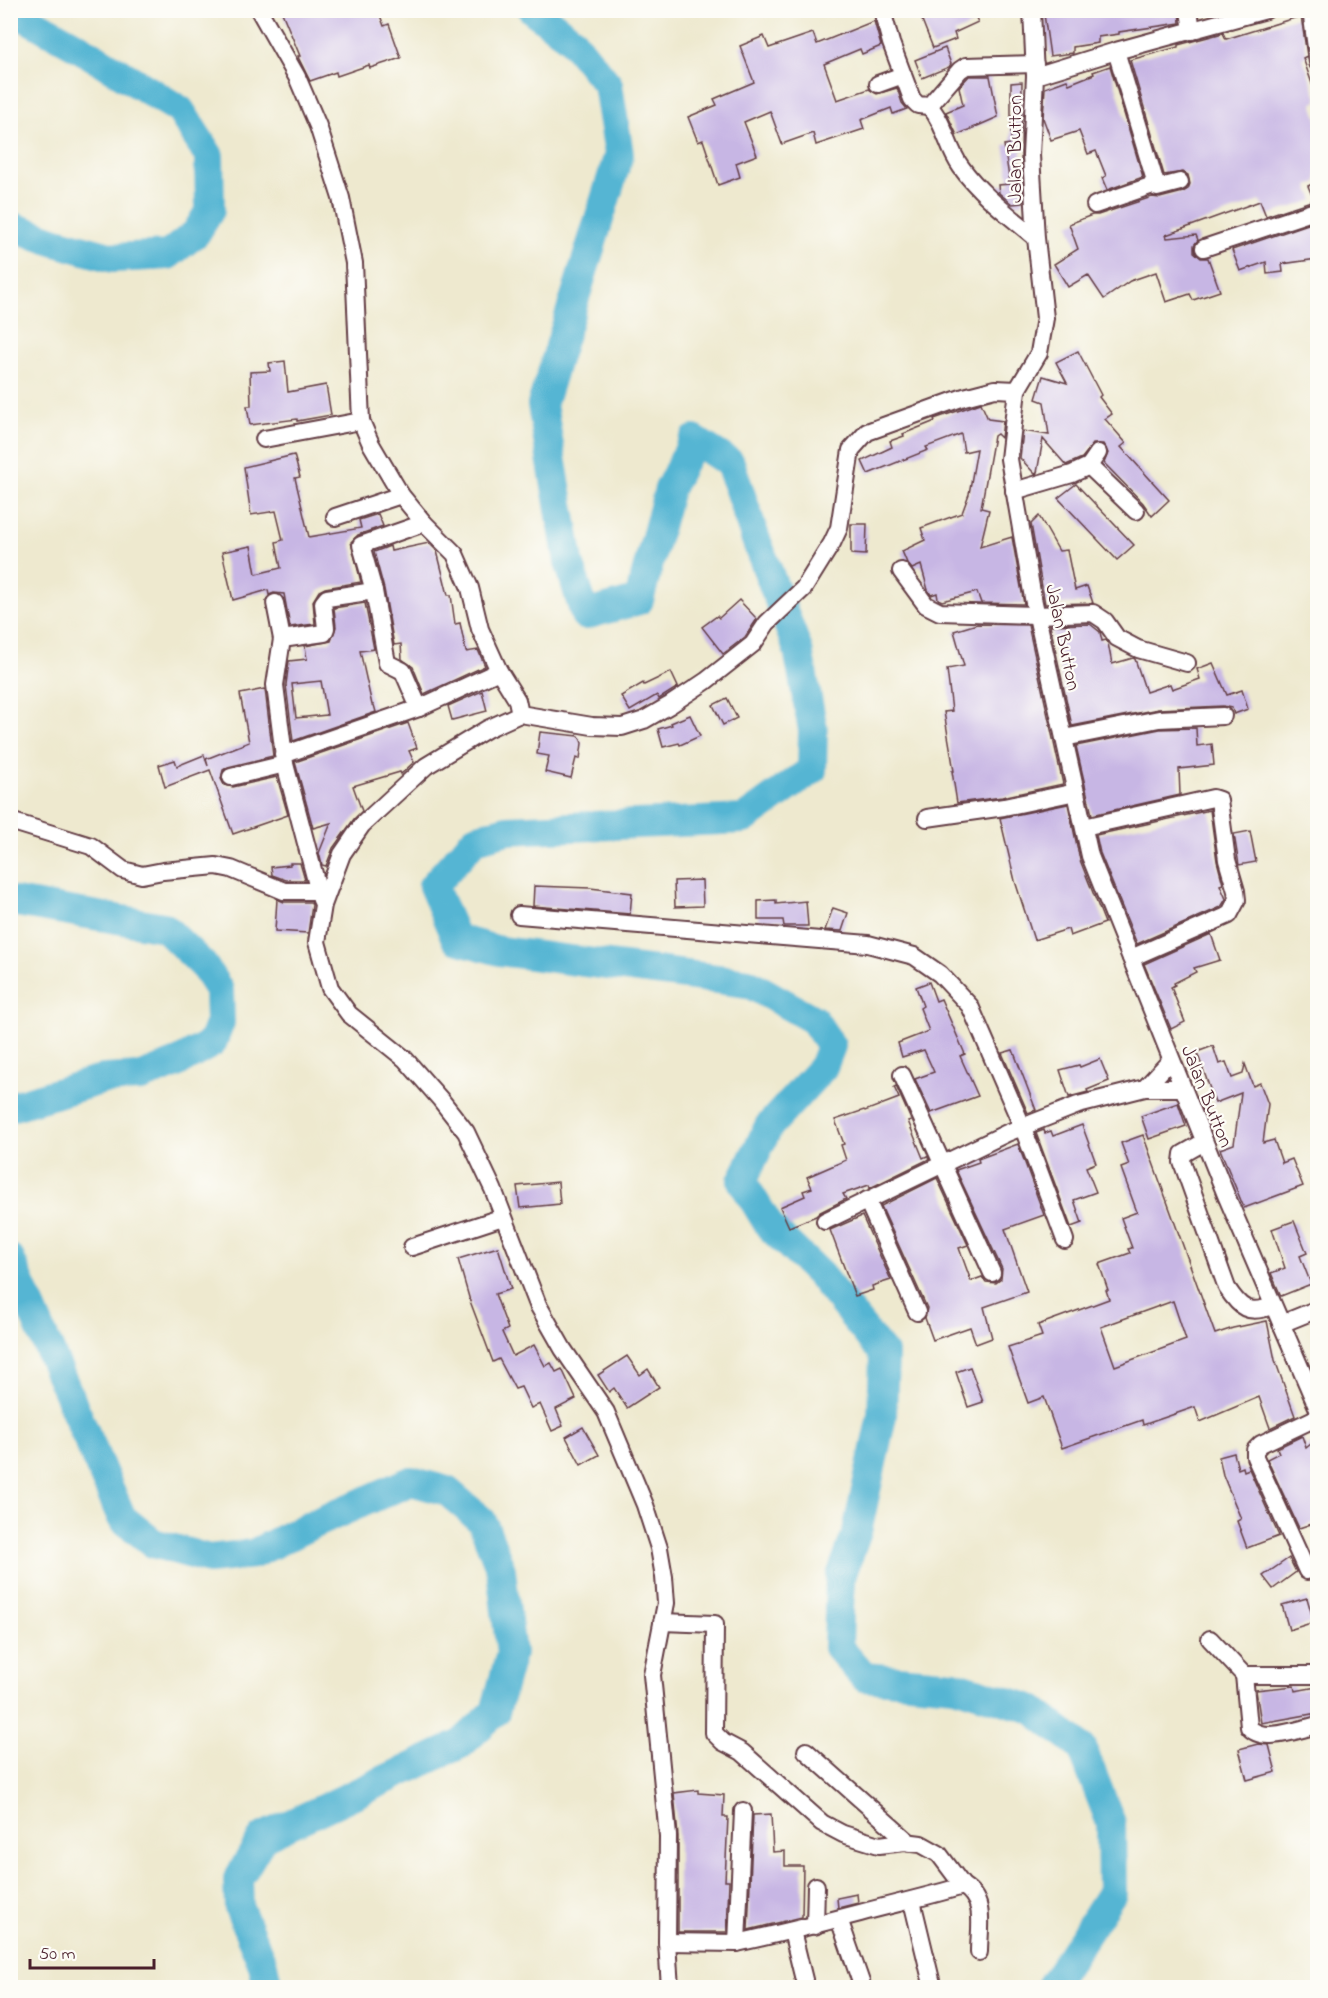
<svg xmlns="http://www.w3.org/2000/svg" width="1328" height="1998" font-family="'Indie Flower',sans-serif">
  <rect width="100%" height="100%" fill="#fdfcf7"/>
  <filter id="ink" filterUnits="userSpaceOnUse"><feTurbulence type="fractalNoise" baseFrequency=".0167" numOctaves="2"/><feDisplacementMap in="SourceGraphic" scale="12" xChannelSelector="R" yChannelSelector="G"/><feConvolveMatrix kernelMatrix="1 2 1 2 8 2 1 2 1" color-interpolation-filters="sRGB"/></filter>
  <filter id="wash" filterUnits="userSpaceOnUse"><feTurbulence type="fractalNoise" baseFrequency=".008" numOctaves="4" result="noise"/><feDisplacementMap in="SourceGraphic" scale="24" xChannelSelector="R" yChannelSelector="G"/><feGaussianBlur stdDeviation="1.35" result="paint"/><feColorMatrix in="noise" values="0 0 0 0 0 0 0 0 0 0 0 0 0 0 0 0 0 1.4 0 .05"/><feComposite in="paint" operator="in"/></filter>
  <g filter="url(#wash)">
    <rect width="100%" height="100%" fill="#eee9cf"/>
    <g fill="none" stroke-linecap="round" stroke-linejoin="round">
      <!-- river -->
      <g stroke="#55b5d3" stroke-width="30">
        <path d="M533,10l38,29 37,46 11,69 -77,251 27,157 16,53 54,-15 30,-111 25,-49 36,23 25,74 43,113 15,80 -1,40 -68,49 -237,11 -32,9 -42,47 23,53 44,12 248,32 66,37 17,26 -8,21 -54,59 -27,55 28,46 50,48 64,80 -2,61 -25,116 -17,47 -2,68 26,30 90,8 78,24 50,39 29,75 1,70 -62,95"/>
        <path d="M10,226l46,16 57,16 55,-3 28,-22 14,-23 -1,-54 -29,-46 -102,-63 -66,-37"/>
        <path d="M10,901l154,26 39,38 16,25 1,32 -8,21 -37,21 -34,13 -37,2 -94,28"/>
        <path d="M10,1259l112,259 31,25 56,16 44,-5 56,-28 102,-45 36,10 35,30 19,49 10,83 -16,59 -34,32 -198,93 -25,42 1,29 24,57 5,23"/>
      </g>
    </g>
    <g id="blocks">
      <!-- building -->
      <g fill="#c7b6e4" fill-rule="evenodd">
        <path d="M281,10h97l6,16 5,-2 12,34 -31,10 -1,-3 -32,11 -1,-4 -26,9 -11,-22 -1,-3h2z"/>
        <path d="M918,10h54l6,12 -24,11 2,6 -23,9z"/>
        <path d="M1065,10h114l1,13 -61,9v2l-21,3v6l-25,4v6l-23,3 -6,-42z"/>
        <path d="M1301,16l6,40 -4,2 14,40v3l-5,2 5,15v64l-9,4 6,14 -48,16 -6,-15 -94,34 1,3 29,-3 2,5 -4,5v7l7,6h7l12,33 -27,9 -3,-6 -24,8 -10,-30 -26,9 -26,18 -16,-24 -20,12 -14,-23 24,-15 -9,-25 23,-9h6l54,-18 8,1 23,-6 5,-3 2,-5 -2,-9 -5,-3 -19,3 -34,-115 48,-13v-2l45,-12 3,6z"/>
        <path d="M874,21l7,25 -19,8 -2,-5 -36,15 13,36 32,-11 8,5 20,-6 5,15 5,6 -14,5 -2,-6 -30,12 3,9 -48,16 -3,-12 -31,11 -12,-33 -26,11 13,33 -21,8 4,14 -22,8 -15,-45 -5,2 -10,-25 29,-12 -3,-6 40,-17 -14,-36 24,-10 5,12 44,-15 4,11z"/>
        <path d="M945,48l6,16 -2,3 -27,11 -7,-18z"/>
        <path d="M1110,66l33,111 -36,13 -5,-12 4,-2 -10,-25 -8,3 -9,-23 -28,9 -8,-22 2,-30 22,-8 2,4 25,-10 -1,-2z"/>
        <path d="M969,76h21l8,41 -41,18 -11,-23 17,-7 -4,-18z"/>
        <path d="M1022,82l-1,74 2,47 -11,1 -13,-11 -1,-8 12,-1 -6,-39 7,-1v-61z"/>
        <path d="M1317,221v38l-35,5 1,8 -16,2 -1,-12 -26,9 -8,-21z"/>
        <path d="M1078,351l23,44 -2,2 13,17 -7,5 21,24 -5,4 48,53 -17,16 -9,-13 -39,-40 4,-10 -5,-9h-10l-11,14 -16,7 -23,-26 -6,34 -2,1 -15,-16 3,-27 26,4 -5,-33 -8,-3 7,-23 24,7 -11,-21z"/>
        <path d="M285,361l3,31 38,-7 5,30 -34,6v-2l-47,6 -3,-19h4l-1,-34 20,-1 -1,-8z"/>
        <path d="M981,403l7,16 15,2 -2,17 -4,-4 -3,2 -13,72 8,2 -9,37 32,-10 12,67 -43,-1 -4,-11 -35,9 -4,-2 -1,-6 -6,2 -3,-5 -7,-25 -9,4 -5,-6 -5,-12 23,-11 -4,-12 41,-15 7,-19 8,-45 -13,3 -3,-18 -35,13 2,3 -60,24 -6,-13 30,-14 -2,-6 14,-5 -1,-2 32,-13 -1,-2z"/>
        <path d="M294,455l6,22 -5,1 14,59 52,-9 -2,-8 19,-6 5,12 -25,9 -7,7 10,40 -36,6 -6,3 -6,10 2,23 -25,3 -6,-33 -10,-1 -5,2 -1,-5 -35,10 -11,-48 29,-6 5,28 25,-6 -5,-26 7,-2 -7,-29 -25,4 -7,-48z"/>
        <path d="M1076,484l58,61 -17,15 -59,-62z"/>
        <path d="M1039,516l20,35 8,-1 8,40 12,-4 6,17 -48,1 -14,-80z"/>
        <path d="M851,524h16l-1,31 -15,-1z"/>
        <path d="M429,543l8,8 11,44h3l4,29 5,-1 6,29 12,-2 7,16 -61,28 -11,-27 -11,-8 -1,-15 -7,1 -10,-56 -10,-37 16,-6 1,5z"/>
        <path d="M739,600l18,19 -12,18 -22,17 -21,-27 15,-11 2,2z"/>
        <path d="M365,603l9,46 -14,2 12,54h2l2,7 -83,29 -7,-56 3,-24 18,-2 -2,-13 26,-5 5,-14 -2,-19zM321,681l6,34 -31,3 -4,-34z"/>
        <path d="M977,624l51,1 35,159 -61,13 -45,6 -5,-32h2l-10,-59 8,-1 -5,-42 17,-3 -10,-35z"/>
        <path d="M1090,624l10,8 2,9 4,-1 2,3 4,21 21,-6 2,1 11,33 24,-8 2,5 28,-10 -3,-10 16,-6 14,32 15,-5 6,19 -14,5 -2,-6 -9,-2 -65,3 -86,17 -22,-101z"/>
        <path d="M671,672l7,15 -19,12 -2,-4 -27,16 -9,-15 22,-13 1,2z"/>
        <path d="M265,689l8,67 -45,11 -5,3 -2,9 3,6 9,2 44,-10 11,38 -55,19 -23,-64 -45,17 -6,-22 16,-5 2,6 27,-11 4,11 -2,-7 43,-17 -9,-48z"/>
        <path d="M482,691l5,20 -35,9 -4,-14z"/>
        <path d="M727,698l10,20 -14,7 -10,-20z"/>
        <path d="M690,715l10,21 -20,9 -1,-2 -16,4 -5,-18 14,-4 -1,-2z"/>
        <path d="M408,723l9,25 -8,3 5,11 -13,12 -1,-2 -47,14 9,25 -8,8 -21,29 -7,18 -4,-1 -3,-12 12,-30 -18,5 -18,-66z"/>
        <path d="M1196,728l1,18 15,-2 2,21 -35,4 1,26 -88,20 -16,-69 84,-17z"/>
        <path d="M540,732l39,4 3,7 -2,16 -4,-1 -5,20 -26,-6 4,-16 -12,-2z"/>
        <path d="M1068,804l12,56 25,63 -35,13 -2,-7 -34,11 -19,-59 -15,-63z"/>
        <path d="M1210,810l7,51 6,23 -3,1 6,14 -5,8 -84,37 -37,-91 -4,-18z"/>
        <path d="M1250,831l6,31 -17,3 -5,-31z"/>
        <path d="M290,863h10l5,17h-19l-14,-5 -1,-8 19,-2z"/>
        <path d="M702,880l1,26 -28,1 -1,-26z"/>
        <path d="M534,886l56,2 42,5 -2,21 -97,-8z"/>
        <path d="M277,899l7,3h27l1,3 -4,28 -33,-2z"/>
        <path d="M776,900v4l30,-3 2,25h-24l-1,-6h-25v-19z"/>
        <path d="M833,908l15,5 -6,18 -17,-1z"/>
        <path d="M1211,934l9,26 -26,8 2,4 -22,11 1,2 -4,2 14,35 -14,7 -27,-65z"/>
        <path d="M929,982l7,19 5,-2 24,55 -5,2 18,40 -47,17 -16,-34 19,-7 -10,-22 -22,7 -4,-14 31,-12 -9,-23 3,-2 -7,-19z"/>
        <path d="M1213,1046l6,18 7,-2 6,16 11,-4 2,-10 8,22 7,-3 8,21 -5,39 11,-3 8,23 10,-4 11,27 -59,22 -24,-59 14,-5 7,-51 -26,10 -18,-51z"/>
        <path d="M1013,1050l23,60 -8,3 -26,-60z"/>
        <path d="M1100,1059l9,22 -22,9 1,2 -19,5 -9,-27 19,-5 1,2z"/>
        <path d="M896,1086l15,34 -3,1 15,37 4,-2 2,3 -59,29 -1,-3 -26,9 3,5 -26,13 -4,4 -27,11 -9,-20 25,-11 -2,-5 9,-3 -5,-11 39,-17 -5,-15 3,-1 -9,-24 29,-10 1,1 34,-13 -5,-11z"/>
        <path d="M1178,1103l8,23 -37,13 -8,-23z"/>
        <path d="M1082,1125l14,38 -10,4 10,25 -22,8 8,23 -11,4 -35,-94 8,-3 1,3 6,-2 2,5z"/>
        <path d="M1143,1135l72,199 18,-6 34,-7 8,39 20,56 -25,12 -11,-31 -59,25 -5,-15 -52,18 -1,-5 -80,28 -18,-51 -16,6 -20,-56 34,-11 -4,-11 71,-26 -3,-9h2l-9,-26 31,-11 -2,-4 4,-1 -11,-30 16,-6 -16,-44 8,-3 -8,-22zM1173,1301l13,39 -71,26 -14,-39z"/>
        <path d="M1018,1144l26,71 -39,14 22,63 -43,15 8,31 -16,6 -6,-17 -37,13 -8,-22 2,-10 -46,-102 56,-28 31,67 -9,3 12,33 11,-4 4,5 10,1 5,-4 1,-10 -46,-99 23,-8 -1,-3z"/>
        <path d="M558,1182l2,22 -40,4 -3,-22z"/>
        <path d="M862,1216l29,64 -19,6 1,4 -18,6 -25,-66z"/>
        <path d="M1294,1221l13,32 -7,3 11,28 -30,12 -10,-23 14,-5 -13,-39z"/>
        <path d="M498,1247l13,42 -16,5 13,35 -6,3 11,24 21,-11 11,21 6,-3 5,9 6,-3 14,30 -20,10 7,17 -11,5 -12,-27 -9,4 -10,-21 -6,2 -16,-30 -6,3 -23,-61 -12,-42z"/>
        <path d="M627,1356l13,19 8,-6 11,18 -32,21 -13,-20 -5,4 -11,-17z"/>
        <path d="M970,1367l13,35 -15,5 -12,-35z"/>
        <path d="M583,1427l16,28 -18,10 -15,-28z"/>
        <path d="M1302,1436l4,12 11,-9v83l-18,6 -32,-69 12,-6 -2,-5z"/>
        <path d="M1234,1453l4,16 5,-2 1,4 5,-2 30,67 -32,12 -10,-27 4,-2 -18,-44 -4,-18z"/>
        <path d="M1289,1558l7,14 -23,17 -10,-13z"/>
        <path d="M1307,1598l7,24 -25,8 -7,-25z"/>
        <path d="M1294,1686l1,5 22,-4v26l-56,10 -5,-33z"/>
        <path d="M1258,1744l11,1 7,27 -29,8 -8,-31z"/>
        <path d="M698,1790v3l26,2 -1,22h5l-3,64h4l-2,51h-49v-96l-4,-43z"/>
        <path d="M771,1814l2,38 12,-1v15h18l-1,51 -54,13 5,-115z"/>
        <path d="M857,1894l1,9 -20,5 -1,-10z"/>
      </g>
    </g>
  </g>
  <g filter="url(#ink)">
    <use href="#blocks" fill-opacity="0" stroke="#633d44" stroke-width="1.5"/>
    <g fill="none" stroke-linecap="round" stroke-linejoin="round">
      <defs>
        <g id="minor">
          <path d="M259,10l38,67 21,49 23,72 13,65 7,158 10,23 30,51 23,28 31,31 15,34 10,41 19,42 18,29 3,14 72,12 30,1 22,-7 26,-15 36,-24 47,-37 14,-21 37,-35 28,-45 7,-15 12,-78 16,-18 97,-35 31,-8 22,1"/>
          <path d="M882,10l9,33 21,56 6,6 11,1 31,-36 6,-4 69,-2"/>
          <path d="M1032,10l3,66"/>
          <path d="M1189,10l3,21"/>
          <path d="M1266,10l-150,41 -81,25 -4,79 5,83 9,80 -6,35 -22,37 -8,69 24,139 57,258 136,339 92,214"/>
          <path d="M1311,10l7,53"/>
          <path d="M878,84l25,-9"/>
          <path d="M929,106c16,17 18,42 32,61 20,28 49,49 75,71"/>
          <path d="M1156,184l1,4 23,-6"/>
          <path d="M1095,205l61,-21 -40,-133"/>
          <path d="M1204,248l114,-38"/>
          <path d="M264,439l97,-18"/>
          <path d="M1089,466l47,45"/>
          <path d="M1014,491l58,-17 17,-8 9,-13"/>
          <path d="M335,517l66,-22"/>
          <path d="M901,571l25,34 14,7 96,3 57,-2 12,8 12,17 21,11 49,14"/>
          <path d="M275,603l7,36"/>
          <path d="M419,708l-16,-37 -16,-8 -13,-72 -13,-46 63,-22"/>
          <path d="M520,714l-33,15 -61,37 -64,59 -20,29 -19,51 -6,37 13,46 19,26 56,45 36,41 25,32 27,57 45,116 25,44 43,63 39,93 14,43 5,29 2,26 -14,72 16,161 -1,106 3,46"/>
          <path d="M1064,738l95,-19 64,-3"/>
          <path d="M283,755l136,-47 80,-37"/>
          <path d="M285,764l36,136"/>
          <path d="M231,777l54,-13 -10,-79 7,-46 42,-6 2,-5 -3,-25 4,-5 47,-7"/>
          <path d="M927,818l77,-11 72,-15"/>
          <path d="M10,821l81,25 32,24 19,5 21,-4 53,-5 15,3 53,22h35"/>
          <path d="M1084,827l129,-29 6,2 8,60 9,31 1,9 -8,15 -98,43"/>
          <path d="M519,915l349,29 46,12 26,18 30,32 53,122 42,112"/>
          <path d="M902,1075l90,198"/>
          <path d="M1145,1088l26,-28"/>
          <path d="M1204,1142l-21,12 -1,8 45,126c13,20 21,27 45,18"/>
          <path d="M867,1200l50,112"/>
          <path d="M825,1221l182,-88 71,-28 67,-17h37"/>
          <path d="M412,1247l91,-30"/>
          <path d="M1281,1324l37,-15"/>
          <path d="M1307,1571l-52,-114v-7l6,-6 57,-27"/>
          <path d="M662,1622l53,2 -1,109 9,9 19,10 80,71 21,11 36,11 26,-3 16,2 18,10 24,32"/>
          <path d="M1210,1639l34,36h74"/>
          <path d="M1244,1675l5,52c13,17 50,2 69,-2"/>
          <path d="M806,1751l104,92"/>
          <path d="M912,1901l21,87"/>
          <path d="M839,1919l24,69"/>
          <path d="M815,1926l1,-40"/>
          <path d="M792,1931l14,57"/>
          <path d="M667,1942l70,1 6,-132"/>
          <path d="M737,1943c41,-9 82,-19 123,-30 34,-9 69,-17 103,-27 24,14 16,42 16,66"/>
        </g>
      </defs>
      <!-- minor casing -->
      <use href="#minor" stroke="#633d44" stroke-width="20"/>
      <!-- minor -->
      <use href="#minor" stroke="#fff" stroke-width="16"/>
    </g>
  </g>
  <g text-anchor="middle" stroke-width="4.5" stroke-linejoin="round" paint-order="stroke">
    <!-- street labels -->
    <g font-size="20" fill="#4a1f2b" stroke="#fdfcf7">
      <text transform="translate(1014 149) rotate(-90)" y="7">Jalan Button</text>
      <text transform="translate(1064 637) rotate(78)" y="7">Jalan Button</text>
      <text transform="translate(1208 1096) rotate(68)" y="7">Jalan Button</text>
    </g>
  </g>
  <!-- margin -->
  <rect width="1328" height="1998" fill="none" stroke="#fdfcf7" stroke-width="36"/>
  <!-- scale -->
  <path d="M30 1959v9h124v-9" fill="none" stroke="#4a1f2b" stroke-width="3"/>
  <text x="39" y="1959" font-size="18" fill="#4a1f2b" stroke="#fdfcf7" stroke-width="4.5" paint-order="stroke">50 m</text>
</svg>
